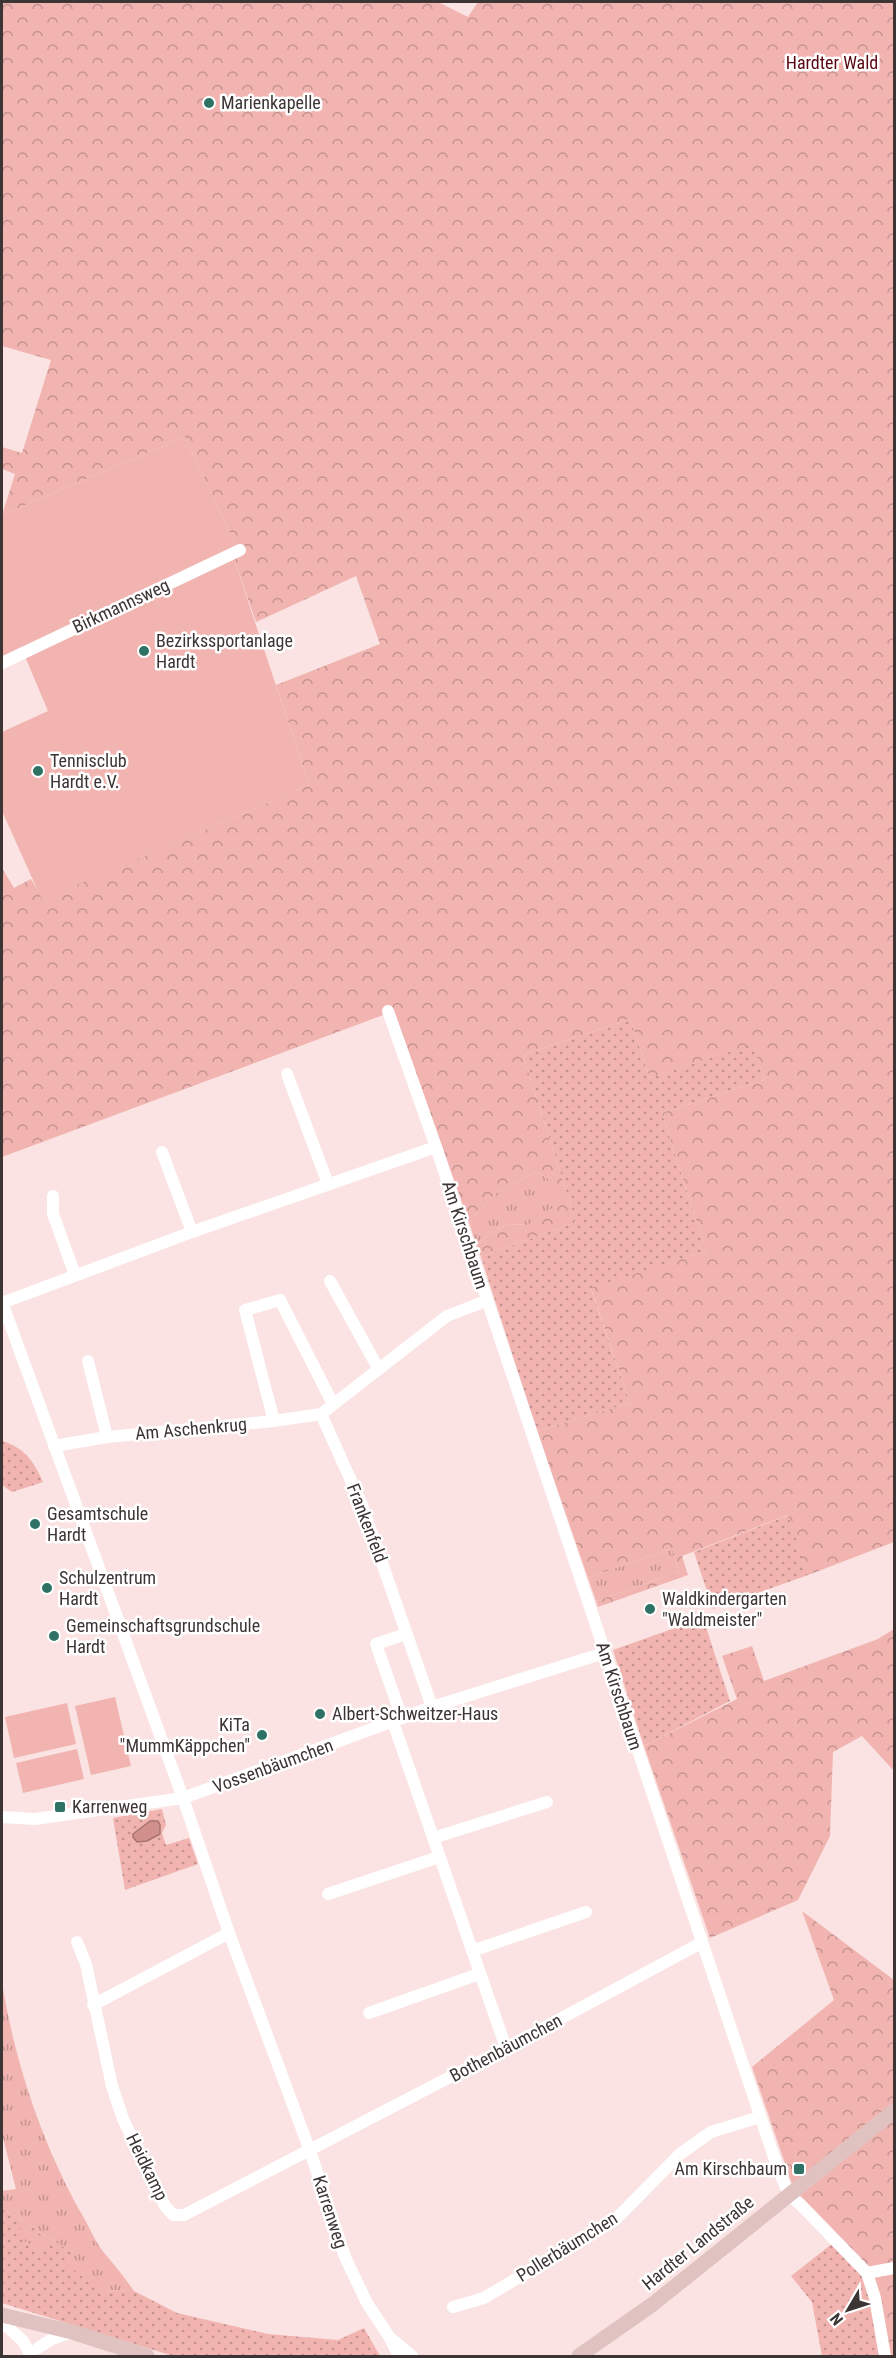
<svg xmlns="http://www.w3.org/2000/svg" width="896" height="2358" font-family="'Roboto Condensed',sans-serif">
  <defs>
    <pattern id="grass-dots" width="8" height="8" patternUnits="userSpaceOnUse" patternTransform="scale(1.5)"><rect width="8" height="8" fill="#f1b4b0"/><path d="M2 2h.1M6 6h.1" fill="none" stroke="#c49390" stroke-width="1.8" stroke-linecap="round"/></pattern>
    <pattern id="forest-crowns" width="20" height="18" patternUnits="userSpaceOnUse" patternTransform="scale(1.5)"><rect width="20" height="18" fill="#f1b4b0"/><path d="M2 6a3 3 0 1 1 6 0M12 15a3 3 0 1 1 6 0" fill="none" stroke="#c49390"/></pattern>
    <pattern id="park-tufts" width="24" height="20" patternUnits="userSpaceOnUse" patternTransform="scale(1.5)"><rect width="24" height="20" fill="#f1b4b0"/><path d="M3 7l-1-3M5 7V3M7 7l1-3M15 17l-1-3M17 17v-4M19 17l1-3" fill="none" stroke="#c49390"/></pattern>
  </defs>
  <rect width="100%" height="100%" fill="#fae3e2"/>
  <!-- grass -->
  <g fill="url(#grass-dots)">
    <path d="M630,1019l20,59 103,-35 11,37 -102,33 44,138 -115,38 39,114 -93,28 -56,-174 95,-35 -53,-167z"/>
    <path d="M2,1441c22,6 32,21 41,41l-31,10 -10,-7z"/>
    <path d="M789,1515l19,60 -95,34 -19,-57z"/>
    <path d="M703,1618l27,83 -86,45 -31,-96z"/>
    <path d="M162,1809l4,16 -4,8 4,12 23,-7 9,26 -73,26 -12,-72z"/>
    <path d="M2,2208l71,45 27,37 34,1 43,22 91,21 70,6 26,-12 16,28h-207l-171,-53z"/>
    <path d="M833,2243l29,31 6,14 13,68h-59l-10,-54 -21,-26z"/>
  </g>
  <!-- forest -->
  <g fill="url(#forest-crowns)">
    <path d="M2,2h436l30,15 10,-15h416v1540l-86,33 -20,-60 -106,41 6,19 -90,32 -2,-6 83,-29 -7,-24 -84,30 -51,-147 93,-28 -39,-115 115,-37 -44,-138 102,-33 -11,-36 -103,34 -20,-59 -107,36 53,167 -95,35 -5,-13 30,-20 21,1 25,-44 -16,-9 -41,22 -26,28 -75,-211 -392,146v-289l12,20 17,-9 12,20 266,-114 -33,-100 104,-41 -24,-68 -100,46 -21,-60 1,-16 -51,-109 -183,78 13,-41 -13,-5v-22l20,6 29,-93 -49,-14z"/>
    <path d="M894,1629v142l-32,-35 -29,16 -3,84 -32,64 -88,38 -66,-192 93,-47 -15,-43 30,-10 12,35 114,-42z"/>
    <path d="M802,1911l92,69v376h-13l-13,-68 -6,-14 -29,-31 -41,-59 -40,-117 82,-67z"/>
  </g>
  <!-- park -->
  <g fill="url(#park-tufts)">
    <path d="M536,1172l16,9 3,25 -28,19 -21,-1 -30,20 -7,-22 26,-28z"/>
    <path d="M672,1548l7,24 -83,29 -8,-23z"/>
    <path d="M2,1982c13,82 41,165 83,238 6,11 12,25 21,35 10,12 19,23 28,36l-34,-1 -33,-25 6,-12 -71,-45v-17l14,-2 -14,-55z"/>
    <path d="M22,2224l29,19 -8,9 -25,-15z"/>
  </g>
  <!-- pitch -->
  <g fill="#f1b4b0">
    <path d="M185,437l51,109 -1,16 74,223 -267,115 -40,-89v-79l46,-21 -27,-64 -19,10v-142z"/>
    <path d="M115,1697l16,69 -40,9 -16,-69z"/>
    <path d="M67,1703l9,41 -62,14 -9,-41z"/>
    <path d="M77,1749l7,30 -61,14 -7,-30z"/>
  </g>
  <!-- water -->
  <path fill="#d2908d" stroke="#a57472" stroke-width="1.5" d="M150,1821h8l2,4v9l-13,7 -10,1 -4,-5v-3z"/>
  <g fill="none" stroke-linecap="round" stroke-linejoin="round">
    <!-- minor -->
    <g stroke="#fff" stroke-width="12">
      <path d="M2,663l238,-113"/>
      <path d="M388,1011l48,136 341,1019 12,29 11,9 67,69 8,25 10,58"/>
      <path d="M287,1074l41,110"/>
      <path d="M162,1152l30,80"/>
      <path d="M53,1196v18l22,61"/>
      <path d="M330,1281l48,87"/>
      <path d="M2,1302l181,496 46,135 81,218 35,106 22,46 23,35 9,18"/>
      <path d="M2,1303l190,-71 244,-85"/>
      <path d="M88,1361l19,76"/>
      <path d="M321,1414l41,91 70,202"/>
      <path d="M274,1421l-29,-111 35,-10 53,104"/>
      <path d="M54,1446l53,-9 167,-16 47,-7 126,-98 39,-15"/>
      <path d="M402,1718l-26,-74 30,-10"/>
      <path d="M393,1722l113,326"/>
      <path d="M2,1817l33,2 148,-21 249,-91 172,-54"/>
      <path d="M433,1838l114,-36"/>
      <path d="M328,1894l111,-37"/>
      <path d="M77,1942l9,22 26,122 11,33 42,87 8,9h11l322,-167 195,-105"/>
      <path d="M472,1951l114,-39"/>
      <path d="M93,2005l136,-72"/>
      <path d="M369,2013l110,-39"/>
      <path d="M867,2273l27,-5"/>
      <path d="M453,2307l31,-9 132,-79 64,-65 31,-22 49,-15"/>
      <path d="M2,2322l21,19 8,15"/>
      <path d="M393,2340l19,16"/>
      <path d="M38,2348l14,-9 20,-7"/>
    </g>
    <!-- major -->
    <g stroke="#e0c3c1" stroke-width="15">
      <path d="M2,2315l70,17 75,24"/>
      <path d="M579,2356l74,-52 241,-193"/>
    </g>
  </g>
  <!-- markers -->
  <g fill="#2d7264" stroke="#fff" stroke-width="2">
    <circle cx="209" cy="103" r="6"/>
    <circle cx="144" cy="651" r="6"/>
    <circle cx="38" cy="771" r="6"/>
    <circle cx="35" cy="1524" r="6"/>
    <circle cx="47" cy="1588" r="6"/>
    <circle cx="650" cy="1609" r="6"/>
    <circle cx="54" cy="1636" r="6"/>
    <circle cx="320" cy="1714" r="6"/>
    <circle cx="262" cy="1735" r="6"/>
    <rect x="54" y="1801" width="12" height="12" rx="3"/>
    <rect x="793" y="2163" width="12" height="12" rx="3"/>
  </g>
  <g text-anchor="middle" stroke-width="5" stroke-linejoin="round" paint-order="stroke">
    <!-- park labels -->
    <g font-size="18" fill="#580710" stroke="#fff">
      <text x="832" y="69">Hardter Wald</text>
    </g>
    <!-- poi labels -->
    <g font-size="18" fill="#3d3434" stroke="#fff" text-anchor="start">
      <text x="221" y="109">Marienkapelle</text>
      <text x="156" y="647">Bezirkssportanlage<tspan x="156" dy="21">Hardt</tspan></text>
      <text x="50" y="767">Tennisclub<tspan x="50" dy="21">Hardt e.V.</tspan></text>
      <text x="47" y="1520">Gesamtschule<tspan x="47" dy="21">Hardt</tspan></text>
      <text x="59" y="1584">Schulzentrum<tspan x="59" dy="21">Hardt</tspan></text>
      <text x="662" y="1605">Waldkindergarten<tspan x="662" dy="21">"Waldmeister"</tspan></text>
      <text x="66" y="1632">Gemeinschaftsgrundschule<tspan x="66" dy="21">Hardt</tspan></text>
      <text x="332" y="1720">Albert-Schweitzer-Haus</text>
      <text x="250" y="1731" text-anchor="end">KiTa<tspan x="250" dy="21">"MummKäppchen"</tspan></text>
      <text x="72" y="1813">Karrenweg</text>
      <text x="787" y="2175" text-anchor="end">Am Kirschbaum</text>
    </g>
    <!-- street labels -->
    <g font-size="18" fill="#3d3434" stroke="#fff">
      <text transform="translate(121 606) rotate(-25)" y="6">Birkmannsweg</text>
      <text transform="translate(465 1235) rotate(72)" y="6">Am Kirschbaum</text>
      <text transform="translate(191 1429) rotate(-5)" y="6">Am Aschenkrug</text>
      <text transform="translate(367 1523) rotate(69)" y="6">Frankenfeld</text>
      <text transform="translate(619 1696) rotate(72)" y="6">Am Kirschbaum</text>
      <text transform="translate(273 1766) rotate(-20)" y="6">Vossenbäumchen</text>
      <text transform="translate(506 2048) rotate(-28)" y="6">Bothenbäumchen</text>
      <text transform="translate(147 2167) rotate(64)" y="6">Heidkamp</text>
      <text transform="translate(330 2212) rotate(72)" y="6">Karrenweg</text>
      <text transform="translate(698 2243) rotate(-39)" y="6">Hardter Landstraße</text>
      <text transform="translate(567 2247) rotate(-32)" y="6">Pollerbäumchen</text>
    </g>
  </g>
  <!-- border -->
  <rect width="896" height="2358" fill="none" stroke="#3d3434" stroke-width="6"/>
  <!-- north arrow -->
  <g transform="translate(848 2310) rotate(231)" stroke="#ffffff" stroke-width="4.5" paint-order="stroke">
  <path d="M0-4.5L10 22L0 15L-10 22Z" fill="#3d3434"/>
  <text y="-9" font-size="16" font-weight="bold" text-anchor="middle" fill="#3d3434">N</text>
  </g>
</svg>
